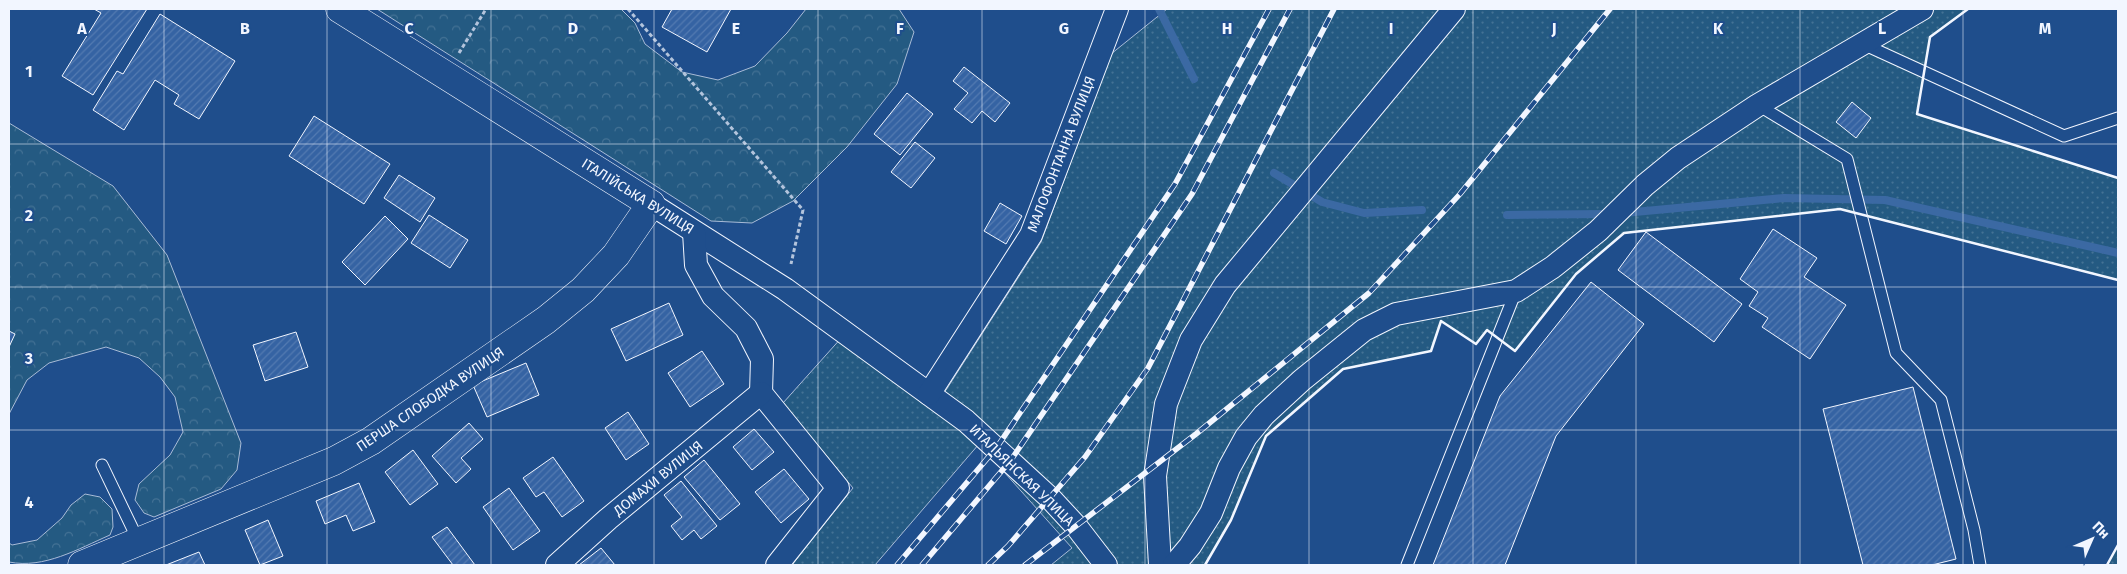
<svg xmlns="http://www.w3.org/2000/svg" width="2127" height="574" font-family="'Fira Sans',sans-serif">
  <defs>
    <pattern id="grass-dots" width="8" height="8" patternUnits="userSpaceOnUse" patternTransform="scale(1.25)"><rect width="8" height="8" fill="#245a82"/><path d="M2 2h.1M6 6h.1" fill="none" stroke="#447295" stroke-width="1.8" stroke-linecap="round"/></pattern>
    <pattern id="forest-crowns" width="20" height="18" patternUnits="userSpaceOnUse" patternTransform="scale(1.25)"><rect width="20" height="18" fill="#245a82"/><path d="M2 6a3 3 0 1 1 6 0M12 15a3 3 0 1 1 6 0" fill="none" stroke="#447295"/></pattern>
    <pattern id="building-hatch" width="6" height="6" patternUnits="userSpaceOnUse" patternTransform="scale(1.25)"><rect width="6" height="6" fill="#3563a3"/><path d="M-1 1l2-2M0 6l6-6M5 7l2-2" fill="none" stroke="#537ab1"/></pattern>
  </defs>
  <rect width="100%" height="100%" fill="#1f4e8c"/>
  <!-- grass -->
  <g fill="url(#grass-dots)" stroke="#a8bbd7">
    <path d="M1167,9h801l-38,28 -13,77 201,64v102l-278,-71 -216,24 -48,41 -61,77 -28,-21 -11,14 -35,-23 -10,30 -88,18 -77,67 -35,84 -26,45h-154l21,-17 -93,-104 -104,121h-83l61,-77 -70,-85 60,-67 91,68 12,-14 95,-148 70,-188z"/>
    <path d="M2118,545v20h-11z"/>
  </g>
  <!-- forest -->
  <g fill="url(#forest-crowns)" stroke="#a8bbd7">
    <path d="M377,9h244l14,14 10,21 37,28 36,8 37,-14 32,-33 19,-24h93l15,23 -17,52 -50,63 -54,54 -41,22 -41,-2z"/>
    <path d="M9,123l104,63 54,69 74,188 -4,27 -16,19 -67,28 -10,-4 -9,-13 4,-16 31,-29 13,-23 -8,-35 -15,-20 -21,-19 -33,-11 -57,16 -22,17 -18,34z"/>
    <path d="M85,494l15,3 12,12 1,18 -3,8c-32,14 -66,34 -101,27v-19l3,2 25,-5 25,-22 9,-13z"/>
  </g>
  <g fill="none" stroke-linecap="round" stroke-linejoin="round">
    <!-- stream -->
    <g stroke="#3b69a3" stroke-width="8">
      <path d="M1159,9l35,70"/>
      <path d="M1274,173l48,29 42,11 58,-3"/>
      <path d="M1624,213l160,-15 101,2 233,53"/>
      <path d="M1507,215l100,-1"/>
    </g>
  </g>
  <!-- building -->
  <g fill="url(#building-hatch)" stroke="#f2f6ff">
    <path d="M94,9h53l-54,86 -31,-19 39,-63z"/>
    <path d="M672,9h59l-24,43 -45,-25z"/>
    <path d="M160,14l75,47 -36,58 -25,-15 5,-9 -24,-15 -31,50 -31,-20 24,-39 6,3z"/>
    <path d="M964,67l46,36 -15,19 -13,-11 -10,12 -18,-14 14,-16 -15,-12z"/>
    <path d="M907,93l26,21 -33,41 -26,-21z"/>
    <path d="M1852,102l19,16 -15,20 -20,-16z"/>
    <path d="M314,116l76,48 -26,40 -75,-48z"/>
    <path d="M915,142l20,16 -24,30 -20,-16z"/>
    <path d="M399,175l36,23 -15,24 -36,-24z"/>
    <path d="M1000,203l22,13 -16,28 -22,-13z"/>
    <path d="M429,215l39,25 -18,28 -39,-25z"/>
    <path d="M385,216l23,23 -43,46 -23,-23z"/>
    <path d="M1773,229l44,29 -13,19 42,28 -36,54 -48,-32 6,-9 -19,-12 9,-14 -18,-13z"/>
    <path d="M1646,232l96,72 -28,38 -96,-72z"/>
    <path d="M1591,282l53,42 -88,112 -51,129h-72l67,-169z"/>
    <path d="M669,303l14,32 -57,26 -15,-32z"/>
    <path d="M9,331l6,3 -6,13z"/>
    <path d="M296,332l12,35 -43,14 -12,-36z"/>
    <path d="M702,351l22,33 -34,23 -22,-34z"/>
    <path d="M526,363l13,32 -52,22 -14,-32z"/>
    <path d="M1913,387l43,172 -24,6h-69l-40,-156z"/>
    <path d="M628,412l21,32 -23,16 -21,-32z"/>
    <path d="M469,423l14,16 -22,19 10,11 -15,14 -24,-27z"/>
    <path d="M754,429l20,23 -22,18 -19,-23z"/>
    <path d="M413,450l25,34 -28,21 -25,-33z"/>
    <path d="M553,457l31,44 -22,16 -18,-25 -8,5 -13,-19z"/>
    <path d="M704,460l36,44 -20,16 -36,-43z"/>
    <path d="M784,469l25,30 -28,24 -26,-31z"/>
    <path d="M681,481l36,45 -16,13 -7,-9 -12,10 -11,-14 11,-9 -18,-22z"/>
    <path d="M359,483l16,39 -22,9 -7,-16 -21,9 -9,-23z"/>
    <path d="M509,488l31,43 -27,19 -30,-43z"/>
    <path d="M268,520l15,36 -23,9 -15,-35z"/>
    <path d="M447,527l28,38h-22l-21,-28z"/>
    <path d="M601,548l14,17h-36z"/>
    <path d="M199,552l6,13h-39z"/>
  </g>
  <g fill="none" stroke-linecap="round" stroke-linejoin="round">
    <defs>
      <g id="lane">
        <path d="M1863,44l201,92 54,-18"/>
        <path d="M1758,105l89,54 49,194 45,47 33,130 6,35"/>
        <path d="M102,465l37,77"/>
        <path d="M1407,565l109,-274"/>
      </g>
      <g id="street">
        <path d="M651,204l134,85 181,132 84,77 26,28 30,39"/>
        <path d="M694,232l2,33 17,31 33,32 16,31 -1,34 77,95 -61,77"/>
        <path d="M929,394l102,-159 86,-226"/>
        <path d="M557,565l51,-46 153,-126"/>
        <path d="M1160,565l-5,-89 11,-72 25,-64 34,-55 229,-276"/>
        <path d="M1174,565l16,-19 21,-33 18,-45 17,-31 18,-22 38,-35 62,-50 32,-16 120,-23 37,-24 45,-36 47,-46 33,-27 80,-53 164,-96"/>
      </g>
      <path id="secondary" d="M82,565l252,-104 37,-20 175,-121 37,-30 33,-35 35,-51 -311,-195"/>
    </defs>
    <!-- lane casing -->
    <use href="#lane" stroke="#f2f6ff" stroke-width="13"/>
    <!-- street casing -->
    <use href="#street" stroke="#f2f6ff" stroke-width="24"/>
    <!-- secondary casing -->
    <use href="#secondary" stroke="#f2f6ff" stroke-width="29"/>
    <!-- path -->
    <g stroke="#b3c4dc" stroke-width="3" stroke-dasharray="4 2.5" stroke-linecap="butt">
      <path d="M628,9l175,201 -12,54"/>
      <path d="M459,53l27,-44"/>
    </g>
    <!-- lane -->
    <use href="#lane" stroke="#1f4e8c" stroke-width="11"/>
    <!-- street -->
    <use href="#street" stroke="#1f4e8c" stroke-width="22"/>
    <!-- secondary -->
    <use href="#secondary" stroke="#1f4e8c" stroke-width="28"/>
    <defs>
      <g id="rail">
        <path d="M897,565l100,-118 178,-263 94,-175"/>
        <path d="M922,565l89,-105 181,-266 98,-185"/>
        <path d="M988,565l20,-19 77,-89 63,-89 186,-359"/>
        <path d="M1025,565l171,-131 173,-141 91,-99 150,-185"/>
      </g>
    </defs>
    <!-- rail casing -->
    <use href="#rail" stroke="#f2f6ff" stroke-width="5.5"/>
    <!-- rail -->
    <use href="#rail" stroke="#1f4e8c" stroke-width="4" stroke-dasharray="11" stroke-linecap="butt"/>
    <!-- wall -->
    <g stroke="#f2f6ff" stroke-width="2.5">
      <path d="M1968,9l-38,28 -13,77 201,64"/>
      <path d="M1205,565l26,-45 35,-84 77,-67 88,-18 10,-30 35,23 11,-14 28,21 61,-77 48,-41 216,-24 278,71"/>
      <path d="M2107,565l11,-20"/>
    </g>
  </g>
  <!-- grid -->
  <path fill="none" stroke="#f2f6ff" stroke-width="1" stroke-opacity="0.55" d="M164,9v556M327,9v556M491,9v556M654,9v556M818,9v556M982,9v556M1145,9v556M1309,9v556M1473,9v556M1636,9v556M1800,9v556M1963,9v556M9,144h2109M9,287h2109M9,430h2109"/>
  <g text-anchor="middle" stroke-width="4" stroke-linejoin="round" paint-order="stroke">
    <!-- street labels -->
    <g font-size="14" fill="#f2f6ff" stroke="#1f4e8c">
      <text transform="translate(1061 154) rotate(-69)" y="5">МАЛОФОНТАННА ВУЛИЦЯ</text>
      <text transform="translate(638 196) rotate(32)" y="5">ІТАЛІЙСЬКА ВУЛИЦЯ</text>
      <text transform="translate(430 399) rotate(-34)" y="5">ПЕРША СЛОБОДКА ВУЛИЦЯ</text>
      <text transform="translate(1022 475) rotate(44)" y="5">ИТАЛЬЯНСКАЯ УЛИЦА</text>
      <text transform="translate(658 478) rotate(-39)" y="5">ДОМАХИ ВУЛИЦЯ</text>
    </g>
  </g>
  <g font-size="16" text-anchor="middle" font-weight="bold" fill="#f2f6ff" stroke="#1f4e8c" stroke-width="4" stroke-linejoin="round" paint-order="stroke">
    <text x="82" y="34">A</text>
    <text x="245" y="34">B</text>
    <text x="409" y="34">C</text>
    <text x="573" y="34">D</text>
    <text x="736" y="34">E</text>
    <text x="900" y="34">F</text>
    <text x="1064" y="34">G</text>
    <text x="1227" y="34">H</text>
    <text x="1391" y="34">I</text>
    <text x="1554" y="34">J</text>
    <text x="1718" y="34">K</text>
    <text x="1882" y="34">L</text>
    <text x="2045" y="34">M</text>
    <text x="29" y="77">1</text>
    <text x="29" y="221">2</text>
    <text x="29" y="364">3</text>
    <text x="29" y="508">4</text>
  </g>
  <!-- border -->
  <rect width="2127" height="574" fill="none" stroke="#f2f6ff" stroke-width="20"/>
  <!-- north arrow -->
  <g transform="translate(2092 539) rotate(45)" stroke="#1f4e8c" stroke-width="4" paint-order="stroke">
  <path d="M0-4L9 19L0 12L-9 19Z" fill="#f2f6ff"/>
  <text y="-8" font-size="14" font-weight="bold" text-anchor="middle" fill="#f2f6ff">Пн</text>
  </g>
</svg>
